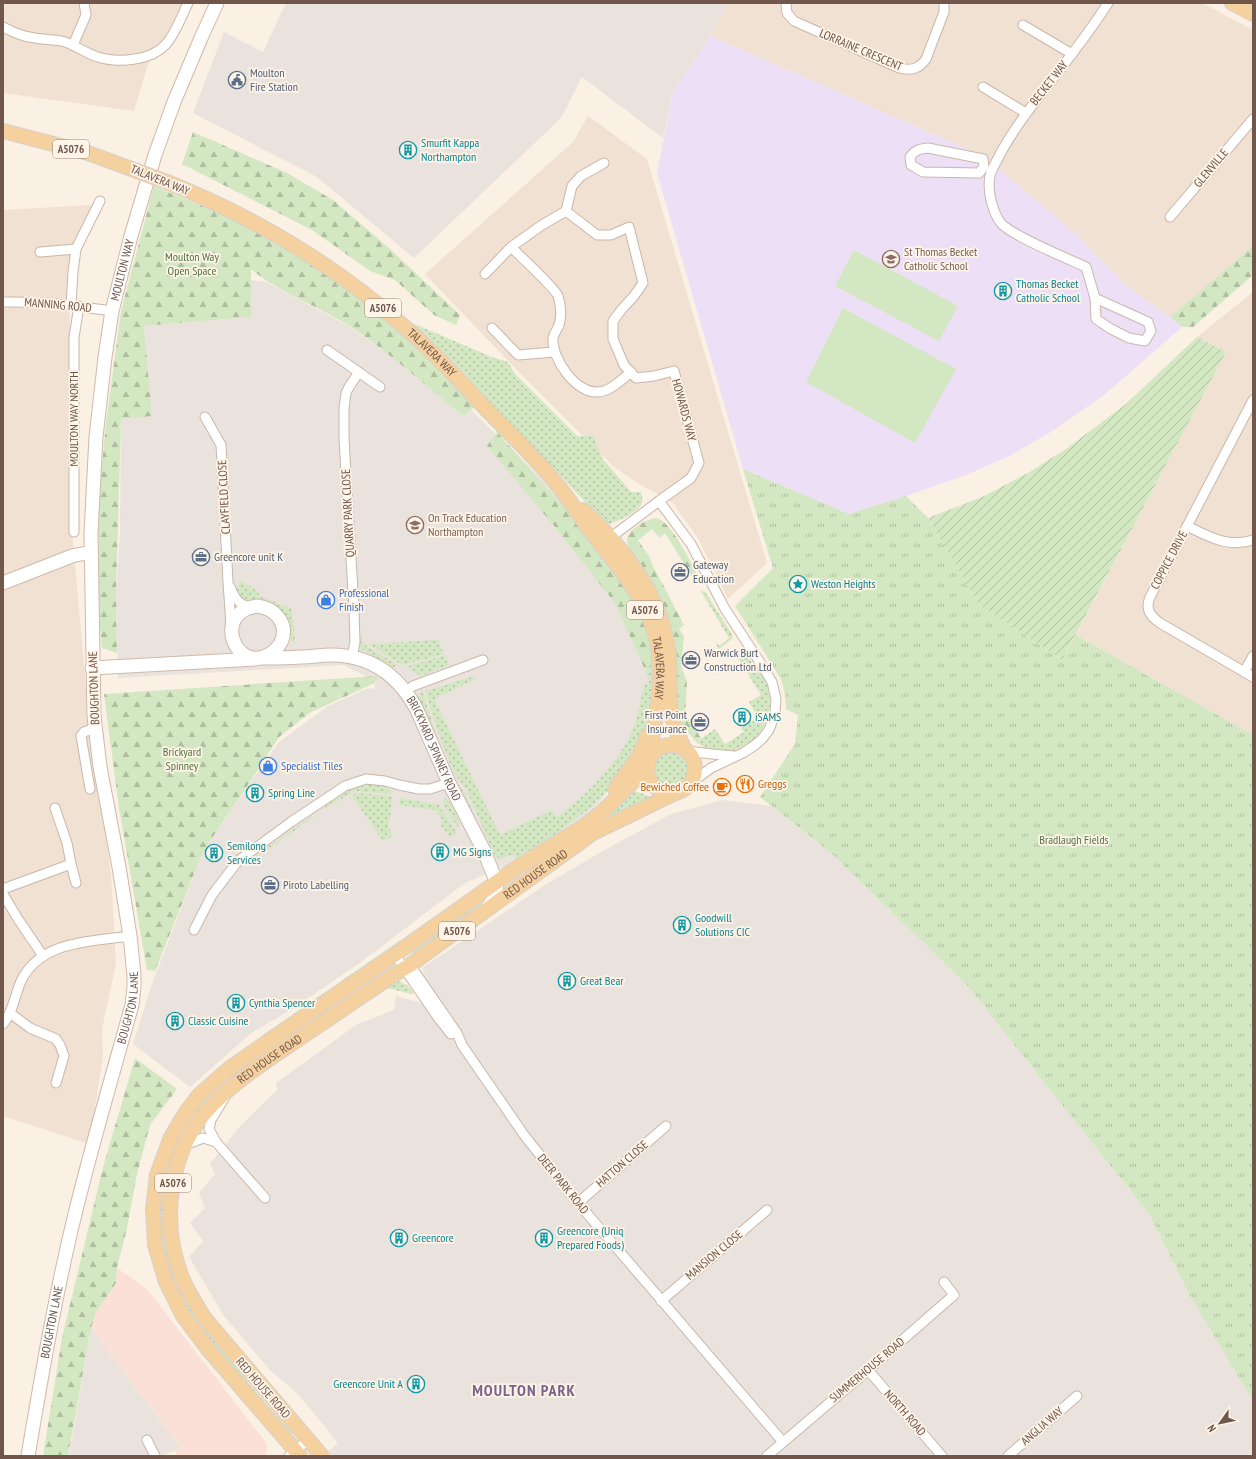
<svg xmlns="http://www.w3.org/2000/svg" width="1256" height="1459" font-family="'PT Sans Narrow',sans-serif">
  <defs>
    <pattern id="grass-dots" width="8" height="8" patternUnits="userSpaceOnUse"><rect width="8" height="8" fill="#d3e7c2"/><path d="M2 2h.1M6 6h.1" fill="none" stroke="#b0bea0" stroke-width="1.8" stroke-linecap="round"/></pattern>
    <pattern id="forest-firs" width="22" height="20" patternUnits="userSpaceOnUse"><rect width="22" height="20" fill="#d3e7c2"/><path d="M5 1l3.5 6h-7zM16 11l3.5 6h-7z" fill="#b0bea0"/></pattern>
    <pattern id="park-tufts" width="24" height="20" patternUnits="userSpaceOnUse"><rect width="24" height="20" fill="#d3e7c2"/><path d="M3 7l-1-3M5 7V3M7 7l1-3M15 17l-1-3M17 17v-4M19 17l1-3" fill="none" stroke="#b0bea0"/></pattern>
    <pattern id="garden-furrows" width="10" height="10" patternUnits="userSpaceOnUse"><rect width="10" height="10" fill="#d3e7c2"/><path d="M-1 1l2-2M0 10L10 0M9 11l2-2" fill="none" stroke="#b0bea0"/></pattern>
  </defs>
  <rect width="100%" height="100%" fill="#faf0e3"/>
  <!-- residential -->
  <g fill="#f1e1d2">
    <path d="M6,3h178l-15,31 -14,13 -7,17 -14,47 -131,-18v-83z"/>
    <path d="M729,3h473l51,27v216l-83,71 -44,-32 -51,-52 -92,-77 -272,-120z"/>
    <path d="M588,116l59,43 120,404 -39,36 -29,-59 -26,-37 -37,-21 -22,-15 -96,-96 -93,-97 148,-132z"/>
    <path d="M92,205l-14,33 -9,32 3,261 16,178 23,165 5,90 -14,65 1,28 -14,87 -86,-28v-906z"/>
    <path d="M1253,292v443l-177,-100 150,-283 -29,-15z"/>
  </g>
  <!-- commercial -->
  <path fill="#fae0d7" d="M117,1268l29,20 119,153 2,6 -1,9h-89l-2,-6 6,-3 -90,-119 5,-16 20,-29z"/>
  <!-- industrial -->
  <g fill="#eae3dd">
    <path d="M286,3h443l-18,33 -38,56 -10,46 -81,-61 -21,41 -147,140 -97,-81 -124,-64 31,-81 39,20z"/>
    <path d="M250,280l16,2 81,43 43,30 73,61 8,-6 75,73 81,102 29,78v44l-20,49 -54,68 -31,22 -86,37 -104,79 -69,47 -42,25 -60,53 -57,-43 19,-60 48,-125 10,-18 68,-98 50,-37 40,-18 6,1 2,-8 -33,-16 -225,13 -2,-86 4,-59 1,-114 31,-4 -8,-89 107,-9z"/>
    <path d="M723,800l48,6 60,47 136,132 182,229 39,78 59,99 6,8v57h-930l15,-13 -39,-48 -28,-24 -47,-55 -35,-59 14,-16 -13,-18 15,-15 -6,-15 16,-19 -5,-10 31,-39 36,-35 -1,-7 80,-58 38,-15 2,-14 26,7 11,-9 -11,-26 126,-85 53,-31 70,-38z"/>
    <path d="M91,1328l90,120 -20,8h-92z"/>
  </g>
  <!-- education -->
  <path fill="#ede0f6" d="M711,36l272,120 92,77 51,52 44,32 12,10 -78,68 -53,37 -42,24 -43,19 -60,21 -57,18 -106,-45 -86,-296 16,-81z"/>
  <!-- grass -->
  <g fill="url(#grass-dots)">
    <path d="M410,322l84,36 14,4 7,12 62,62h16l9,22 29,34h10c0,3 2,7 1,10 -2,11 -25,19 -35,23l-69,-73z"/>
    <path d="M241,581l17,10 1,5 33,13 3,35 -6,-5 -3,-17 -38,-17 -11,-9 -1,-8z"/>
    <path d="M700,590l6,3 27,43 -1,3 -13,10 -3,-5 1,-1 2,3 10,-8z"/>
    <path d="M362,634v9l37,23 -7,1 -31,-18 -2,-5z"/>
    <path d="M438,640l6,14 -42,11 -33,-21z"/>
    <path d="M733,650h9c10,14 24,25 27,43 8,42 -38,76 -73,49l19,-13 10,15 19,-12 -3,-4 17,-11 -9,-15 12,-7z"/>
    <path d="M445,655l3,10 -27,11 -15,-9z"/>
    <path d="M654,658c0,14 1,29 -1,43 -8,44 -37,87 -72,114 -24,19 -51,34 -74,55l-6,-2 16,-8 -4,-6 -13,5 -4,-2 -2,-3 -26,-61 -14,-20 -12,-29 -17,-53 47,-14 4,2 -42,20 66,136 52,-25 5,7c29,-20 66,-59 78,-93 4,-13 6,-26 9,-39l5,-4 -3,-9z"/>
    <path d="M422,689l16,53 14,33 14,20 9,21 -2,1 -11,-24 -12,-17 -31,-72 -1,-6z"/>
    <circle cx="672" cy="769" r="18"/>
    <path d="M369,785c9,0 19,-1 23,9l-37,-3 -31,18c7,-14 31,-22 45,-24z"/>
    <path d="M631,790l25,8 -50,23 -3,-5z"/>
    <path d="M356,793l36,3 -1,16 -3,15 5,9 -10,5 -31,-45z"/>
    <path d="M444,797c9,5 12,18 16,27l-3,3 -14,-22z"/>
    <path d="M400,798l39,7 18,28 -7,5 -10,-14 3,-3 -7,-11 -37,-5z"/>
    <path d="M312,816h3l-61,43v-2z"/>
    <path d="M482,900v2l-4,6 -64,46 -2,-1v-2z"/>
    <path d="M445,909l1,2 -185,128 -1,-2 151,-104z"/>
    <path d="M373,980l2,2 -183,142 -24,124 68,117 13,19 43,49 -2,2 -81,-95 -19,-25 -19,-34 -11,-43 -1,-30 3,-23 6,-21 12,-31 24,-34 28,-27 86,-59 21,-10z"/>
    <path d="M399,981l8,4 7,7 -2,2 -25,-6v-2z"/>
  </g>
  <!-- forest -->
  <g fill="url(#forest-firs)">
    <path d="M193,132l94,41 46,27 56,48 71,67 -4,10 -22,-10 -39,-35 -25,-9 -58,-41 -130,-66z"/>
    <path d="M154,186l79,33 50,27 40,25 70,52 83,83 -13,10c-38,-31 -74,-64 -115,-91 -32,-20 -68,-32 -97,-56v48l-107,9 8,90 -31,3 -5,173 1,61 -15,-5 -5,-55 2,-97 7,-73 15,-112z"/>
    <path d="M1253,246v29l-60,52h-11l-12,-10z"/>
    <path d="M497,432l81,91 49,62 20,38 7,35 -8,14 -31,-69 -60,-76 -68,-81z"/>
    <path d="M655,518c16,1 37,47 44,61l-3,4 -31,-50 -5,5 -8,-9 -14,11 12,18 2,6 32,61 -5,4 5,7 -3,30 6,16 -2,32 16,24 -5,4c-7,-9 -17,-20 -19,-31 -3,-10 0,-20 0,-30 1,-18 -1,-37 -6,-55 -9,-28 -26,-53 -42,-77 -1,-5 -3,-9 -1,-13 4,-9 18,-16 27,-18z"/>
    <path d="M377,676l-2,7 -64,29 -32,25 -33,51 -36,53 -10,18 -45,112 -8,-1 -28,-162 -15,-114z"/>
    <path d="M135,1058l42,31 -27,36 -13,49 -10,54 -10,40 -1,15 -20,29 -5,16 -23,128h-25l19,-118 41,-171z"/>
  </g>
  <!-- park -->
  <path fill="url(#park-tufts)" d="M743,469l106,45 57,-18 22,22 51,87 83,55 14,-25 177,100v664l-6,-8 -59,-99 -39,-78 -182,-229 -136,-132 -71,-56 35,-53 3,-29 -12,-6 -1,-15 -4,-15 -46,-73 38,-38z"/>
  <!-- garden -->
  <path fill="url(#garden-furrows)" d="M1197,337l29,15 -164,308 -83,-55 -51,-87 54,-21 46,-24 38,-24 60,-45z"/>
  <!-- pitch -->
  <g fill="#d3e7c2">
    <path d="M854,250l104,56 -19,35 -104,-55z"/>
    <path d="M843,308l113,61 -41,74 -109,-61z"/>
  </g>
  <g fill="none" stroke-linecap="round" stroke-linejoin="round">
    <defs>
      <g id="street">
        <path d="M786,3l1,10 7,8 105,47c12,3 20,1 27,-9l18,-47v-9"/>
        <path d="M1023,25l49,29"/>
        <path d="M3,27c10,5 20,10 32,11 10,2 20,1 30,4 12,4 22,12 33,15 12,4 24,4 37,2 35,-5 39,-27 53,-56"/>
        <path d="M73,45l13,-30 -2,-12"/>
        <path d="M983,87l43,26"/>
        <path d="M928,148l55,11 1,8 -5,6 -56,-1 -12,-7 -1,-8c5,-7 9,-8 18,-9z"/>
        <path d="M604,163l-23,13 -9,10 -6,25 31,24h14l18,-8 14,56 -9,13 -12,13 -9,12v18l11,26 12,13 18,-2 20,-5 25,92 -8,15 -32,23 -49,37"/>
        <path d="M1170,217l83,-98"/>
        <path d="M511,247c8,8 44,41 47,49 3,10 4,19 1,29 -2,5 -6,10 -6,14 -1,20 22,53 44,53 13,0 24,-12 34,-20"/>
        <path d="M40,252l36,-3"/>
        <path d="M485,274l26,-27 31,-22 24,-14"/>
        <path d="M1095,298l1,21 15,10 18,9 16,3 6,-10 -3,-9 -53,-24 -9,-31c-17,-8 -77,-32 -86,-45 -8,-12 -13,-32 -10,-46 2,-8 7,-15 10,-22 12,-22 26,-41 41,-60 23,-30 47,-59 67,-91"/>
        <path d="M3,302c37,-1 73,4 109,9"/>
        <path d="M71,305l2,-33 3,-23 24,-48"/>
        <path d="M492,328l26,27 36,-3"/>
        <path d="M327,350l53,37"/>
        <path d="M1253,400l-103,197c-5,12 0,19 10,26l93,54"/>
        <path d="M205,417l16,28 7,137 3,44"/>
        <path d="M659,501l32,43 34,65 38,58 9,15 4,17 -1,13 -3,10 -3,8 -7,9 -7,6 -12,8 -32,15 -20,15"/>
        <path d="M1187,526c22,11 42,22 66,14"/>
        <path d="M74,532v-195l5,-31"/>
        <path d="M230,587c4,10 8,17 19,20"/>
        <path d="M352,657l3,-15 -1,-33 -10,-170v-31l2,-15 3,-6 10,-15"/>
        <path d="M1244,672l9,-16"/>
        <path d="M405,691l8,-5 70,-26"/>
        <path d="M687,751l25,3 22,2"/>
        <path d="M90,789l-9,-53 3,-4 11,-4"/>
        <path d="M55,808l12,35 4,21 5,19"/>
        <path d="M3,889l68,-25"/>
        <path d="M3,894l15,25 25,37"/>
        <path d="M194,930l18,-35 26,-34 53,-39 54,-36 21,-7 19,2 14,4 20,4h11l19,-6"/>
        <path d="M395,955l44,64 12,15"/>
        <path d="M410,965l47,68 5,12 62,90 54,68 205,239"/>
        <path d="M10,1013l20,15 26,11 4,6 4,11 -8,27"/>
        <path d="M3,1024c10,-12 12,-29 18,-43 20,-41 70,-39 109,-45"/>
        <path d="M225,1097l-14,23 -2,9 7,13 49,56"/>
        <path d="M185,1145l18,-7 13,4"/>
        <path d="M578,1203l88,-77"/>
        <path d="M661,1301l106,-91"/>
        <path d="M868,1370l74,86"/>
        <path d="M147,1440l8,16"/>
        <path d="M289,1456l19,-16"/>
        <path d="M767,1456l101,-86 86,-75 -10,-13"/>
        <path d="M1008,1456l69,-60"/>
      </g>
      <g id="secondary">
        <path d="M3,583l69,-27 19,-4"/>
        <path d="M257,606c17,2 31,16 25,34 -3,7 -8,12 -14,15 -32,18 -57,-42 -11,-49z"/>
        <path id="s1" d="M263,658c13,0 25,0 37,-1 11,0 21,-2 31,-2 40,0 68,21 86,55l32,73 34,66 14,34 -2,15 -8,10"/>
        <path d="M92,668l164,-9"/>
        <path id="s2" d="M28,1456c14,-83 28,-165 48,-246 17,-69 37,-137 56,-205l2,-18v-12l-4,-39 -11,-69 -19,-100 -6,-51 -3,-183 5,-96 9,-80 7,-46 19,-75 24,-81 19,-53 27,-64 16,-35"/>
      </g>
      <g id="primary">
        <path d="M1232,3l21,11"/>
        <path d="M3,131l85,22 49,18"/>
        <path id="s3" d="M167,182c84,34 166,82 234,142 31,26 58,56 86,86 24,25 50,49 72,77 11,13 20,28 30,42 23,30 49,59 63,95 16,43 4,91 -3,135"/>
        <path d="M583,510c40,37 78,85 85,140 3,21 0,41 3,61 1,13 8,26 13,37"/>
        <circle cx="671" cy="769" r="24"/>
        <path d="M615,789l24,-33 9,-21"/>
        <path d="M300,1456l-93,-108 -24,-32 -17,-34 -11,-37 -2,-35 4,-35 14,-38 15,-25 13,-17 32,-28 169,-116 118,-84 66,-41 17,-13 47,-46"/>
        <path id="s4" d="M322,1456l-116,-136c-9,-14 -19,-29 -25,-45 -21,-56 -12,-126 31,-170 28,-28 62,-49 94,-71 18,-12 36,-24 53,-36 17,-11 33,-23 51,-33l183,-132 82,-40"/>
      </g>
    </defs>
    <!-- street casing -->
    <use href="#street" stroke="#cab7aa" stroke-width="11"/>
    <!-- secondary casing -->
    <use href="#secondary" stroke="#cfb9ab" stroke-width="15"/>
    <!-- primary casing -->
    <use href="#primary" stroke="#d7d0cd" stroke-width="16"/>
    <!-- street -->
    <use href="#street" stroke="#fff" stroke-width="9"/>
    <!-- secondary -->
    <use href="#secondary" stroke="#fff" stroke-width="13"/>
    <!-- primary -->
    <use href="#primary" stroke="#f5d19f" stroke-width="14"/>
    <defs>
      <path id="primary-bridge" d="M137,171l30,11"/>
    </defs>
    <!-- primary-bridge casing -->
    <use href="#primary-bridge" stroke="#d7d0cd" stroke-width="16" stroke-linecap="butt"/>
    <!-- primary-bridge -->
    <use href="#primary-bridge" stroke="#f5d19f" stroke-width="14"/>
  </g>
  <!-- icons -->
  <defs>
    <symbol id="civic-ring" viewBox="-11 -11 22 22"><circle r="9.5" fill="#fef4e8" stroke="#5c6f8a" stroke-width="1.5"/><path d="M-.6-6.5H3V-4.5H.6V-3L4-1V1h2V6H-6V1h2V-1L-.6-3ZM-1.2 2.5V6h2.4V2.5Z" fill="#5c6f8a"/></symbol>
    <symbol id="building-ring" viewBox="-11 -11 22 22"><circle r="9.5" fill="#fef4e8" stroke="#0f9aa8" stroke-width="1.5"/><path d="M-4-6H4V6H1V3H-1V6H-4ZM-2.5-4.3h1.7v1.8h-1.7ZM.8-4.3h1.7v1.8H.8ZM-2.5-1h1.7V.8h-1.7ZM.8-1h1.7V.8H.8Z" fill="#0f9aa8"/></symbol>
    <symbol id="school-ring" viewBox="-11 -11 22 22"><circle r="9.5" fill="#fef4e8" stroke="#8d6e63" stroke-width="1.5"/><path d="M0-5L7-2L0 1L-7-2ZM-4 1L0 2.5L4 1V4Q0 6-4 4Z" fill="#8d6e63"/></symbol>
    <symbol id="office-ring" viewBox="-11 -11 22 22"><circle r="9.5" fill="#fef4e8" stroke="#5c6f8a" stroke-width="1.5"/><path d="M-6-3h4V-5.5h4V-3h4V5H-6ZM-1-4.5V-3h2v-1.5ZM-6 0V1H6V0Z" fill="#5c6f8a"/></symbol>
    <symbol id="sight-ring" viewBox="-11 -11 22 22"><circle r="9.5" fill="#fef4e8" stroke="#0f9aa8" stroke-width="1.5"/><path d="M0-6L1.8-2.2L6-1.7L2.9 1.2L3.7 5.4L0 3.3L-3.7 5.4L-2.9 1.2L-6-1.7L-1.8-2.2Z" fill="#0f9aa8"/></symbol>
    <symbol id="shop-ring" viewBox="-11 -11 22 22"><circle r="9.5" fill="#fef4e8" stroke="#3f7fe0" stroke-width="1.5"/><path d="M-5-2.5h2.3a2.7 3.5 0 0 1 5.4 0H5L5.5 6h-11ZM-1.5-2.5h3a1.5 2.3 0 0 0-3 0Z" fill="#3f7fe0"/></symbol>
    <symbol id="restaurant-ring" viewBox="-11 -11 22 22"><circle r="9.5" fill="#fef4e8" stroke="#e8710a" stroke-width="1.5"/><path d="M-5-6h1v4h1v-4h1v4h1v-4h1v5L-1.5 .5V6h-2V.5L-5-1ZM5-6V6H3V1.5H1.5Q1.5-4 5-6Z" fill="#e8710a"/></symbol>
    <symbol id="cafe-ring" viewBox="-11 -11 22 22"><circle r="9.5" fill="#fef4e8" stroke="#e8710a" stroke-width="1.5"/><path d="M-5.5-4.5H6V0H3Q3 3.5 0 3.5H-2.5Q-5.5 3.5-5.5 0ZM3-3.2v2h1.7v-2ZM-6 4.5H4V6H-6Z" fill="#e8710a"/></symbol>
  </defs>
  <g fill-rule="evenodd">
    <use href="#civic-ring" x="227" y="70" width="20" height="20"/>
    <use href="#building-ring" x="398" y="140" width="20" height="20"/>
    <use href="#school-ring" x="881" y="249" width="20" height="20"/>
    <use href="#building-ring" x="993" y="281" width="20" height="20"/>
    <use href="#school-ring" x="405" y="515" width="20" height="20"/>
    <use href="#office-ring" x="191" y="547" width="20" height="20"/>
    <use href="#office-ring" x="670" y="562" width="20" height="20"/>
    <use href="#sight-ring" x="788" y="574" width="20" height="20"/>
    <use href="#shop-ring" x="316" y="590" width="20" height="20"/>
    <use href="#office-ring" x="681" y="650" width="20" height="20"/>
    <use href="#building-ring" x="732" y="707" width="20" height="20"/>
    <use href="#office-ring" x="690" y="712" width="20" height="20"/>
    <use href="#shop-ring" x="258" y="756" width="20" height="20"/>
    <use href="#restaurant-ring" x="735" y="774" width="20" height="20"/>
    <use href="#cafe-ring" x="712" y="777" width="20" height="20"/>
    <use href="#building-ring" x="245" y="783" width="20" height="20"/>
    <use href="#building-ring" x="430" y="842" width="20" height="20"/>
    <use href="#building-ring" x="204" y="843" width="20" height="20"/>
    <use href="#office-ring" x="260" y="875" width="20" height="20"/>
    <use href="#building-ring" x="672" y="915" width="20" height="20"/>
    <use href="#building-ring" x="557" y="971" width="20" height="20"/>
    <use href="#building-ring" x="226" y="993" width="20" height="20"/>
    <use href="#building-ring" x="165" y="1011" width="20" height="20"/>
    <use href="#building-ring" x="389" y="1228" width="20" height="20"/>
    <use href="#building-ring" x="534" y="1228" width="20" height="20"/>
    <use href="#building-ring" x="406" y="1374" width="20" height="20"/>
  </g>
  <g text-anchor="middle" stroke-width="3.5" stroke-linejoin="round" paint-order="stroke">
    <!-- shield labels -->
    <g fill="#fef4e8" stroke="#9b857a" stroke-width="1">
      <rect x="53" y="140" width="36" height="18" rx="3"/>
      <rect x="365" y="299" width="36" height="18" rx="3"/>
      <rect x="627" y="601" width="36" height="18" rx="3"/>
      <rect x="439" y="922" width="36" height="18" rx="3"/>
      <rect x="155" y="1174" width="36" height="18" rx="3"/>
    </g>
    <g font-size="11" font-weight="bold" fill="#70564b">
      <text x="71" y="153">A5076</text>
      <text x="383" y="312">A5076</text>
      <text x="645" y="614">A5076</text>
      <text x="457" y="935">A5076</text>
      <text x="173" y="1187">A5076</text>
    </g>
    <!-- street labels -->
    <g font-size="12" fill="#70564b" stroke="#fef4e8">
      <text transform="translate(861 50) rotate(23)" y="4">LORRAINE CRESCENT</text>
      <text transform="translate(1049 83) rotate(-52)" y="4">BECKET WAY</text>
      <text transform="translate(1211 168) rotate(-50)" y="4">GLENVILLE</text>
      <text transform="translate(160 180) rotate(22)" y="4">TALAVERA WAY</text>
      <text dy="4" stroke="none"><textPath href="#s2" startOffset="1204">MOULTON WAY</textPath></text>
      <text transform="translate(58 305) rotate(5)" y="4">MANNING ROAD</text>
      <text dy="4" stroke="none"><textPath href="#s3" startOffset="317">TALAVERA WAY</textPath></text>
      <text transform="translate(684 410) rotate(75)" y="4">HOWARDS WAY</text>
      <text transform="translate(74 419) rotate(-90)" y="4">MOULTON WAY NORTH</text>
      <text transform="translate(224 497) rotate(-93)" y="4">CLAYFIELD CLOSE</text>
      <text transform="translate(348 513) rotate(-93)" y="4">QUARRY PARK CLOSE</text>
      <text transform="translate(1169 560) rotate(-62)" y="4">COPPICE DRIVE</text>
      <text dy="4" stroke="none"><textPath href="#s3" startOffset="713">TALAVERA WAY</textPath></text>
      <text transform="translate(94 688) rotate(-92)" y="4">BOUGHTON LANE</text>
      <text dy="4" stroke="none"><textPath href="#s1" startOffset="218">BRICKYARD SPINNEY ROAD</textPath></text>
      <text dy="4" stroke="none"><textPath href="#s4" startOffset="810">RED HOUSE ROAD</textPath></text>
      <text dy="4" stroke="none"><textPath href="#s2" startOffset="460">BOUGHTON LANE</textPath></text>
      <text dy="4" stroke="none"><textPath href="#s4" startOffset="486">RED HOUSE ROAD</textPath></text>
      <text transform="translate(622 1164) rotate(-41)" y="4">HATTON CLOSE</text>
      <text transform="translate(563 1184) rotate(51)" y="4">DEER PARK ROAD</text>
      <text transform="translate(714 1255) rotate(-40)" y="4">MANSION CLOSE</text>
      <text dy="4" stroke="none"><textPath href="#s2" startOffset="136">BOUGHTON LANE</textPath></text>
      <text transform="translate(867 1370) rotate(-40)" y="4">SUMMERHOUSE ROAD</text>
      <text transform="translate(263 1388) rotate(49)" y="4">RED HOUSE ROAD</text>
      <text transform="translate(905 1413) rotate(49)" y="4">NORTH ROAD</text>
      <text transform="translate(1042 1426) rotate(-41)" y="4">ANGLIA WAY</text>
    </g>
    <!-- service labels -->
    <g font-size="12" fill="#4e5e75" stroke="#fef4e8" text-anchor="start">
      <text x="250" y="77">Moulton<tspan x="250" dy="14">Fire Station</tspan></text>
      <text x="214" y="561">Greencore unit K</text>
      <text x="693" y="569">Gateway<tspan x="693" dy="14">Education</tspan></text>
      <text x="704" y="657">Warwick Burt<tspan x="704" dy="14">Construction Ltd</tspan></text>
      <text x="687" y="719" text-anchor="end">First Point<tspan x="687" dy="14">Insurance</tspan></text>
      <text x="283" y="889">Piroto Labelling</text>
    </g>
    <!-- culture labels -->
    <g font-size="12" fill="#0d838f" stroke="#fef4e8" text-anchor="start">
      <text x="421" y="147">Smurfit Kappa<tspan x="421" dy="14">Northampton</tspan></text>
      <text x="1016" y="288">Thomas Becket<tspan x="1016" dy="14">Catholic School</tspan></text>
      <text x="811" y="588">Weston Heights</text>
      <text x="755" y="721">iSAMS</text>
      <text x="268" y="797">Spring Line</text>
      <text x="227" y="850">Semilong<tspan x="227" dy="14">Services</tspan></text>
      <text x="453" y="856">MG Signs</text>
      <text x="695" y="922">Goodwill<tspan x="695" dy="14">Solutions CIC</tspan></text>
      <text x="580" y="985">Great Bear</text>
      <text x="249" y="1007">Cynthia Spencer</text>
      <text x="188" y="1025">Classic Cuisine</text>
      <text x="557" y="1235">Greencore (Uniq<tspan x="557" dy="14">Prepared Foods)</tspan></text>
      <text x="412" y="1242">Greencore</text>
      <text x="403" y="1388" text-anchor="end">Greencore Unit A</text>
    </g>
    <!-- education labels -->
    <g font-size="12" fill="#785e54" stroke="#fef4e8" text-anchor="start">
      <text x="904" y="256">St Thomas Becket<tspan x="904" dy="14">Catholic School</tspan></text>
      <text x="428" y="522">On Track Education<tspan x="428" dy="14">Northampton</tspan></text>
    </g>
    <!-- park labels -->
    <g font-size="12" fill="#547643" stroke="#fef4e8">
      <text x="192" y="261">Moulton Way<tspan x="192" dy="14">Open Space</tspan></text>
      <text x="182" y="756">Brickyard<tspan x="182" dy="14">Spinney</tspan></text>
      <text x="1074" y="844">Bradlaugh Fields</text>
    </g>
    <!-- shop labels -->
    <g font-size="12" fill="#366cbe" stroke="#fef4e8" text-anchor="start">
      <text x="339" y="597">Professional<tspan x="339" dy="14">Finish</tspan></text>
      <text x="281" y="770">Specialist Tiles</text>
    </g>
    <!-- food labels -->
    <g font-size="12" fill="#c56008" stroke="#fef4e8" text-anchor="start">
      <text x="758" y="788">Greggs</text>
      <text x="709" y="791" text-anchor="end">Bewiched Coffee</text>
    </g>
    <!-- district labels -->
    <g font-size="16" font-weight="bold" letter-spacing="1" fill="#7c638c" stroke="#fef4e8">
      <text x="524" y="1396">MOULTON PARK</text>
    </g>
  </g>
  <!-- border -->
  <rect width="1256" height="1459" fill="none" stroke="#70564b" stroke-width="8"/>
  <!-- north arrow -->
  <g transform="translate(1220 1423) rotate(237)" stroke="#fef4e8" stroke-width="3" paint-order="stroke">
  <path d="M0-3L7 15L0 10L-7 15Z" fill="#70564b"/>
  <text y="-6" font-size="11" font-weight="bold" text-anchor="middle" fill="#70564b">N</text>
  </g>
</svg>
